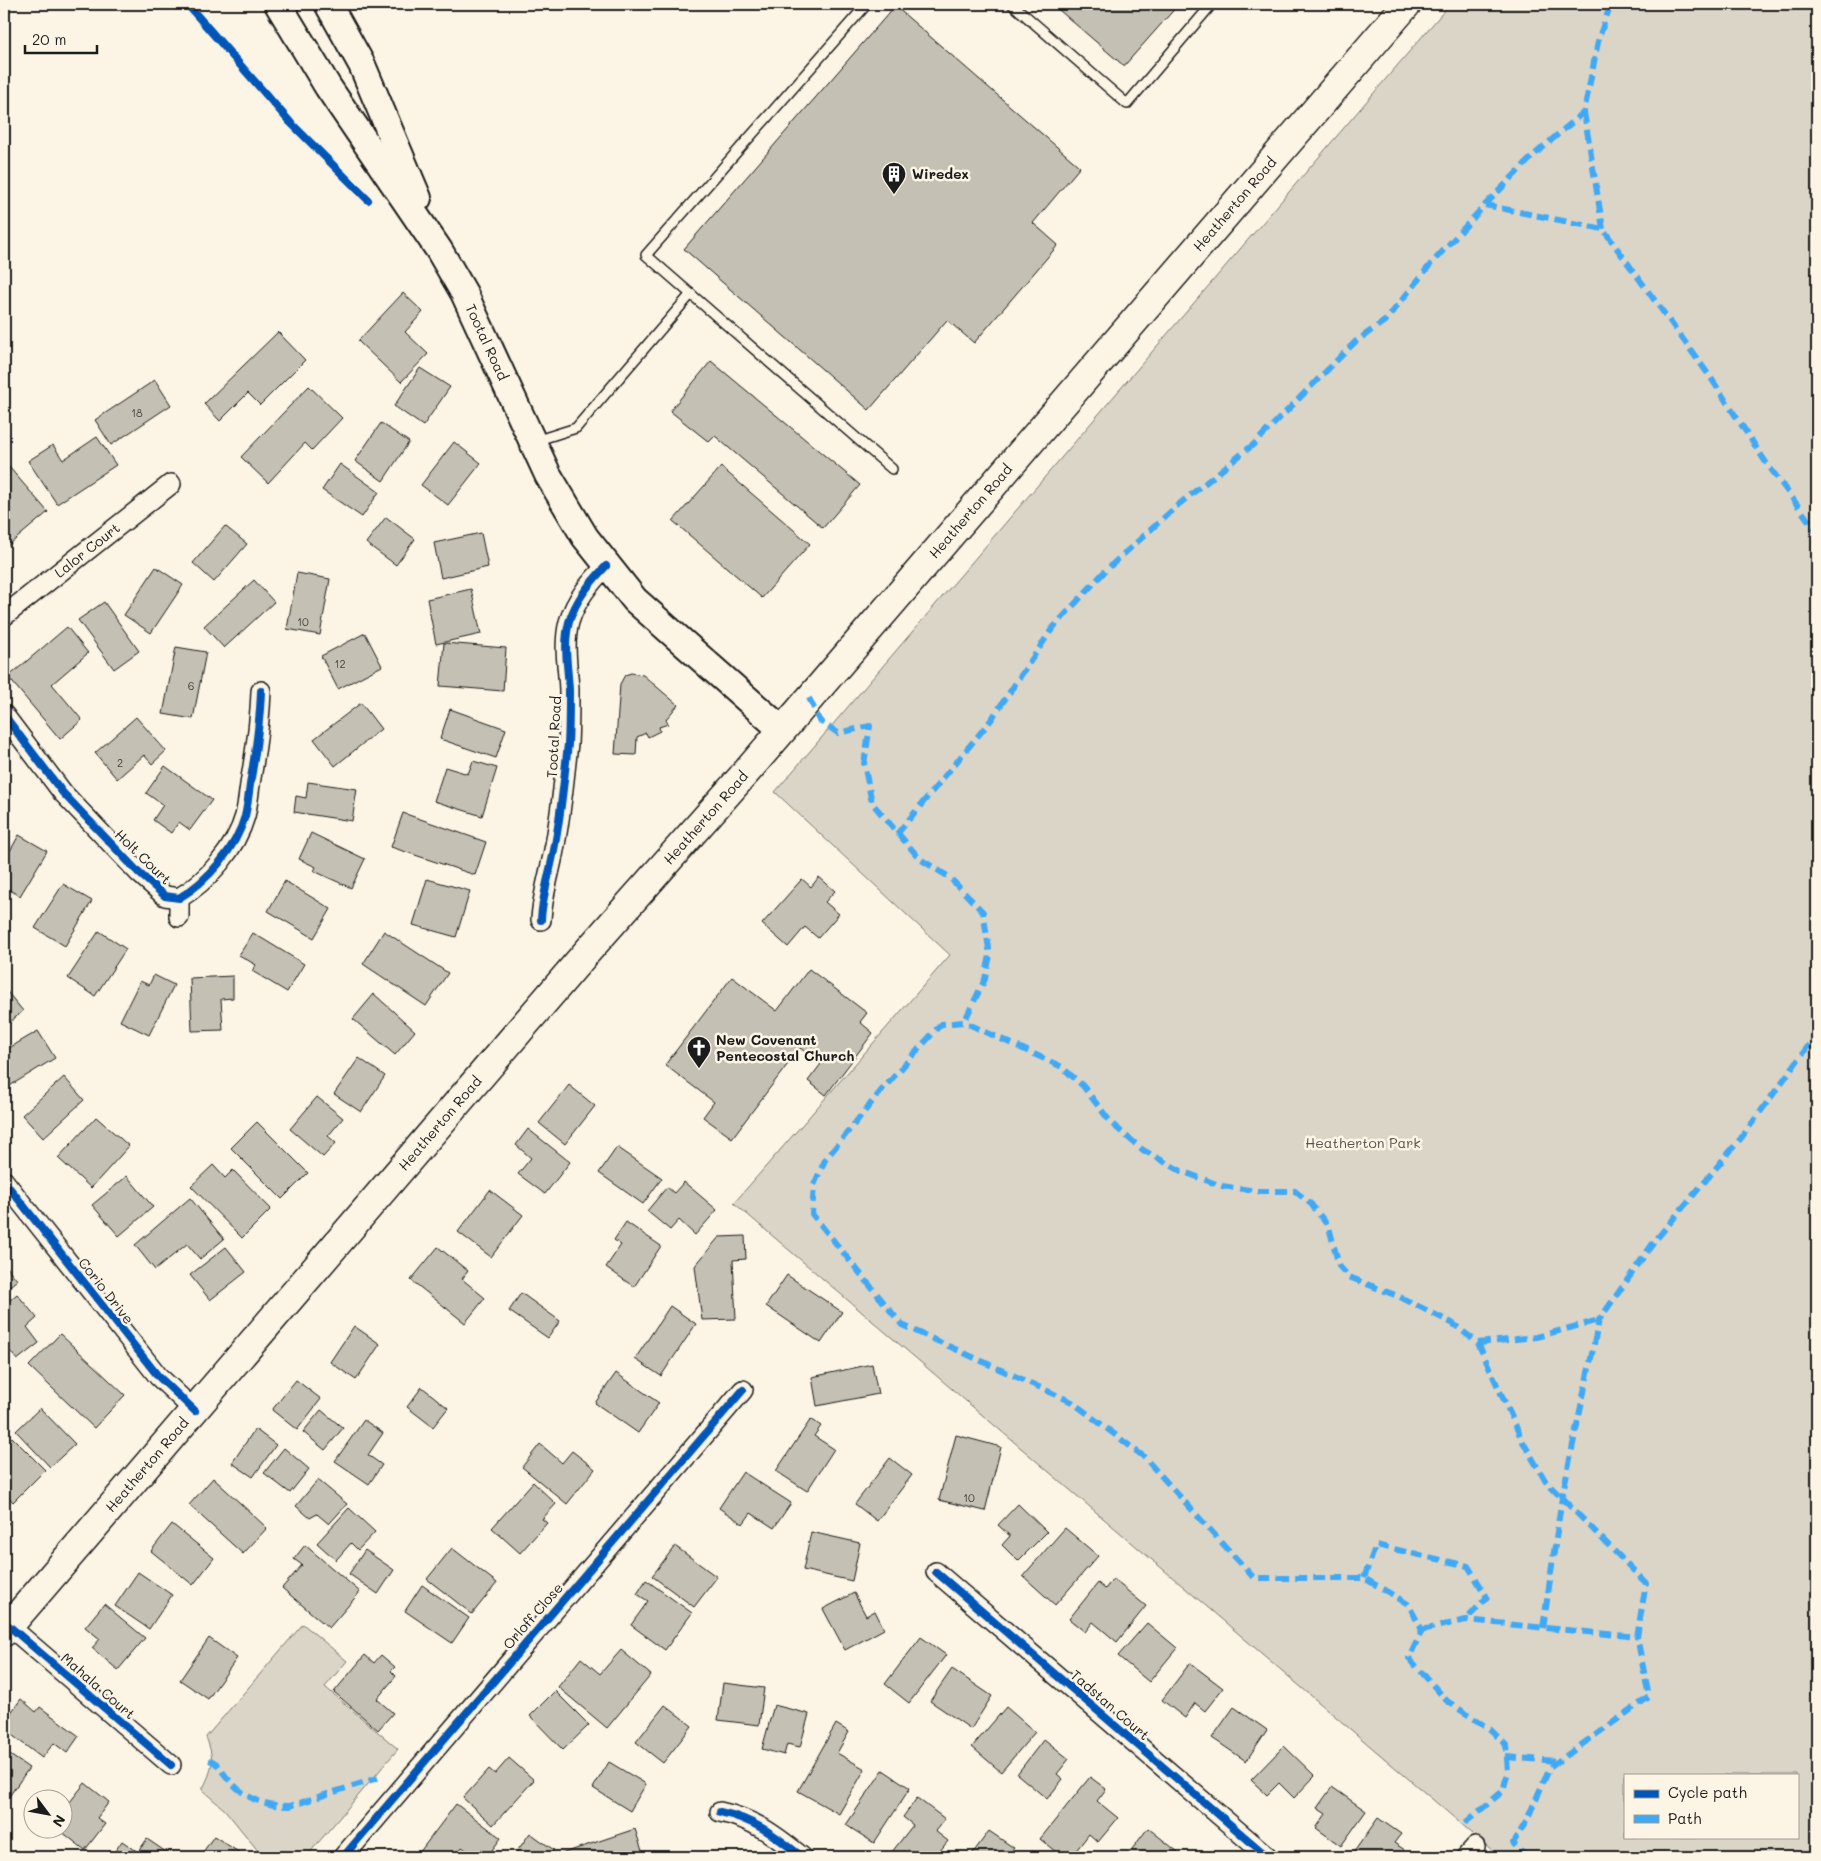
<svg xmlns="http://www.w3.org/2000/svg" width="1821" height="1861" font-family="Mali,sans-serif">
  <rect width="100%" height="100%" fill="#fcf5e5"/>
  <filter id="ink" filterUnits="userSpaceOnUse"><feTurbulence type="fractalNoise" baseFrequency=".02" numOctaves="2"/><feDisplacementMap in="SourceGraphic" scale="10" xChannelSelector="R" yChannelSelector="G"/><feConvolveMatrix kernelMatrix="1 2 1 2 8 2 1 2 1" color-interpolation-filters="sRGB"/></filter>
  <g filter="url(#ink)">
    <!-- green -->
    <g fill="#dbd5c8" stroke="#7c7872" fill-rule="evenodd">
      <path d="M1450,4h367v1853h-317l-766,-654 216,-248 -175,-163zM1625,1775h172v62h-172z"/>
      <path d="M303,1624l44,37 -22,26 73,62 -92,108h-43l-38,-47 -23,-20c11,-21 13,-30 4,-53z"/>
    </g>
    <!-- building -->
    <g fill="#c4c0b3" stroke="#1c1c1c">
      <path d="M1052,4h127l-55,62z"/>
      <path d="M895,6l185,161 -47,56 25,22 -84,98 -27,-23 -78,90 -185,-161z"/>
      <path d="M403,293l20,19 -18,20 23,22 -27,28 -43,-41z"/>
      <path d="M278,332l27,28 -45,45 -12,-12 -28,28 -16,-17z"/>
      <path d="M711,361l149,124 -37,43 -108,-92 -6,6 -39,-31z"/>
      <path d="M420,368l30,19 -27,39 -29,-20z"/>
      <path d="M155,380l16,25 -60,40 -16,-25z"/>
      <path d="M309,386l33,32 -30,32 -7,-7 -37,40 -27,-26z"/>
      <path d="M381,423l28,19 -26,39 -28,-20z"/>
      <path d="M97,437l19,28 -59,39 -29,-43 25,-16 10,15z"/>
      <path d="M454,442l27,21 -33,42 -27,-20z"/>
      <path d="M340,464l39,28 -17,25 -40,-27z"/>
      <path d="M9,467l39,45 -44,37v-78z"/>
      <path d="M721,467l89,77 -48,54 -89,-77z"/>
      <path d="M386,517l29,22 -19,26 -30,-22z"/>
      <path d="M225,526l22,18 -33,38 -21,-19z"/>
      <path d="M481,533l7,34 -47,11 -7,-35z"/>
      <path d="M156,567l27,18 -32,48 -27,-18z"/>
      <path d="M297,573l33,6 -10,56 -33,-6z"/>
      <path d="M254,580l20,22 -50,46 -20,-22z"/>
      <path d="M471,589l10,45 -45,10 -9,-45z"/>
      <path d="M104,602l35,49 -25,18 -36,-49z"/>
      <path d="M67,627l21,26 -36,31 30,36 -22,19 -52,-62z"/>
      <path d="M365,633l17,33 -44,23 -17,-33z"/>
      <path d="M444,643l62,5 -3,43 -63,-5z"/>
      <path d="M176,647l30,5 -13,67 -30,-5z"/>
      <path d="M631,673l12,2 35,30 -12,14 2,5 -9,3 1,4 -12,6 -2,-4 -9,4 -1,18 -21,-1 5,-70 5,-9z"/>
      <path d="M361,703l20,26 -46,37 -21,-27z"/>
      <path d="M450,709l56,20 -10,29 -56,-19z"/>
      <path d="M136,717l30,34 -14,13 -8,-9 -27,24 -22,-26z"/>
      <path d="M473,761l24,7 -15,48 -48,-15 11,-34 23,7z"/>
      <path d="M165,766l47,34 -22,30 -11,-8 -8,11 -18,-13 10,-15 -17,-12z"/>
      <path d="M308,782l49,7 -5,32 -58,-9 2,-16 10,2z"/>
      <path d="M403,813l83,29 -11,33 -84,-28z"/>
      <path d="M311,833l54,26 -14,29 -37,-17 2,-4 -17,-8z"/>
      <path d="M19,835l28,16 -27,45 -16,-9v-25z"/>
      <path d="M819,877l16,14 -10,11 14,12 -21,24 -13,-11 -17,20 -26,-23 40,-45 9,8z"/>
      <path d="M427,879l43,12 -14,46 -43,-12z"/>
      <path d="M285,881l46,28 -17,29 -46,-27z"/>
      <path d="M63,884l29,17 -27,45 -30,-18z"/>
      <path d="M99,931l27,18 -31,47 -27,-18z"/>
      <path d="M384,931l64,42 -22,33 -63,-42z"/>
      <path d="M253,933l51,31 -17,28 -35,-21 4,-6 -17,-10z"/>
      <path d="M809,969l58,44 -7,9 13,11 -47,62 -18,-14 13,-17 -21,-16 -68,90 -29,-21 11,-15 -49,-37 67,-88 45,34z"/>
      <path d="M154,975l20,10 -25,50 -29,-14 20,-40 9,4z"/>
      <path d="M233,976v22l-12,1 2,31 -31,1 -2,-53z"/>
      <path d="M4,988l19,23 -19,16z"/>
      <path d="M374,994l41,37 -20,24 -42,-36z"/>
      <path d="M38,1031l17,27 -47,29 -4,-7v-29z"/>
      <path d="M359,1058l26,18 -24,36 -27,-18z"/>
      <path d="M64,1077l20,23 -41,38 -21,-23z"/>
      <path d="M569,1085l26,21 -30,38 -26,-21z"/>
      <path d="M317,1097l26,21 -15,18 8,7 -13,14 -33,-28z"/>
      <path d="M96,1117l33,29 -38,42 -33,-30z"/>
      <path d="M257,1122l51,51 -26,26 -51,-51z"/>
      <path d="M528,1129l42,33 -25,32 -27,-20 13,-16 -15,-13z"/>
      <path d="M617,1147l45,31 -19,26 -44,-31z"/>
      <path d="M213,1165l12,13 8,-8 38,39 -29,29 -51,-52z"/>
      <path d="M127,1176l26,31 -34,29 -27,-31z"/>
      <path d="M684,1182l33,28 -22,25 -16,-15 -9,10 -23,-19 20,-24 7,6z"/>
      <path d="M490,1190l33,25 -32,42 -33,-25z"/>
      <path d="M190,1198l34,41 -24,20 -13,-15 -32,26 -20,-25z"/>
      <path d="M626,1222l35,24 -27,41 -28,-20 15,-22 -7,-5z"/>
      <path d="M745,1236l1,23 -13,1 3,59 -34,1 -7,-54 24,-29z"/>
      <path d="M226,1247l20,25 -36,28 -20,-25z"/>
      <path d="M438,1247l30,24 -6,8 23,19 -20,25 -54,-43z"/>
      <path d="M4,1263l13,17 -13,11z"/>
      <path d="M787,1275l55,37 -21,31 -55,-37z"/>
      <path d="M521,1293l39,28 -12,17 -39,-27z"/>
      <path d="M17,1294l20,24 -10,9 12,16 -22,17 -13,-17v-38z"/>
      <path d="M670,1306l26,18 -35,52 -26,-17z"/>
      <path d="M354,1326l26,18 -24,36 -26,-18z"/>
      <path d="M60,1334l65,61 -31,33 -65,-62z"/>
      <path d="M872,1364l6,30 -61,12 -5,-29z"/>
      <path d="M616,1373l43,30 -21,30 -43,-30z"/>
      <path d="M296,1380l25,19 -24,31 -25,-20z"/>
      <path d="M422,1387l26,21 -15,19 -26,-20z"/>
      <path d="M40,1408l35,36 -25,23 -34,-36z"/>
      <path d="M321,1410l22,18 -18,22 -22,-18z"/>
      <path d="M811,1419l10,7 -7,10 20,13 -27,42 -31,-20z"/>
      <path d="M364,1420l19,13 -15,22 14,10 -13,19 -34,-23z"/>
      <path d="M255,1429l21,16 -23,32 -21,-14z"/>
      <path d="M956,1435l45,12 -16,64 -46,-11z"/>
      <path d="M12,1437l33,33 -32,32 -9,-10v-47z"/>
      <path d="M540,1444l22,19 10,-12 23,18 -28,35 -45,-37z"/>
      <path d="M284,1448l25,21 -19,24 -26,-20z"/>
      <path d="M890,1458l22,17 -35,46 -22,-17z"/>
      <path d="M743,1472l48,31 -17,25 -23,-15 -8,11 -24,-16z"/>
      <path d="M213,1478l54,50 -24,26 -54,-49z"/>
      <path d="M318,1480l29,24 -18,20 -12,-10 -7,4 -14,-12z"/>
      <path d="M533,1482l23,22 -14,15 5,4 -27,30 -28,-25z"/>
      <path d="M1018,1504l29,28 -29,29 -16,-16 8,-9 -12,-11z"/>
      <path d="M349,1508l26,24 -17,18 -7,-7 -15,17 -19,-17z"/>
      <path d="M4,1519l5,4 -5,6z"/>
      <path d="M172,1524l42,34 -21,27 -42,-34z"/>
      <path d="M1065,1528l33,28 -43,49 -32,-29z"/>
      <path d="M811,1532l49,11 -8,38 -49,-11z"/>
      <path d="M305,1545l55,47 -31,36 -47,-40 20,-23 -8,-6z"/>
      <path d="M675,1546l42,31 -23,30 -42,-31z"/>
      <path d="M452,1548l45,35 -25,31 -45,-35z"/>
      <path d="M365,1550l29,20 -16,24 -29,-20z"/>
      <path d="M138,1572l34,23 -23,34 -34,-23z"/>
      <path d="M1113,1579l33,27 -29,36 -24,-20 -8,10 -16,-13 29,-36 7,6z"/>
      <path d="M646,1580l46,33 -27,37 -34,-25 17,-24 -11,-7z"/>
      <path d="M422,1585l47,33 -17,25 -47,-32z"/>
      <path d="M854,1593l12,23 9,-5 9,18 -39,21 -22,-41z"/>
      <path d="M104,1604l41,34 -27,32 -26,-22 8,-9 -15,-12z"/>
      <path d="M1147,1623l30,25 -28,34 -31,-26z"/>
      <path d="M921,1637l25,18 -37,48 -24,-19z"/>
      <path d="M209,1638l28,20 -29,41 -28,-19z"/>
      <path d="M621,1650l30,25 -44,53 -49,-41 23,-29 19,16z"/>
      <path d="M365,1655l9,8 7,-8 14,12 -4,4 5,5 -19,23 16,14 -15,17 -44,-38z"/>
      <path d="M1190,1663l33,25 -18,23 -10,-8 -10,15 -23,-18z"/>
      <path d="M952,1669l40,27 -21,33 -41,-28z"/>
      <path d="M723,1683l41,5 -5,37 -41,-5z"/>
      <path d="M555,1691l34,34 -26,25 -33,-34z"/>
      <path d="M21,1699l15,13 4,-5 39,29 -12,17 -13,-10 -12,15 -38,-29v-7z"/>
      <path d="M665,1705l27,21 -29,37 -27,-21z"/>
      <path d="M774,1705l35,9 -9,33 -13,-3 -3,11 -22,-6z"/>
      <path d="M1006,1707l29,25 -34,40 -29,-25z"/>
      <path d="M1234,1707l33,23 -21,31 -34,-23z"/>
      <path d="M836,1724l13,8 -12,21 28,16 -26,45 -41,-23z"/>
      <path d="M1044,1739l25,20 -12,15 6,5 -16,20 -30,-25z"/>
      <path d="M1284,1746l31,30 -21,22 -15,-15 -12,12 -16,-15z"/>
      <path d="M4,1751l25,17 -21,30 -4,-2z"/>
      <path d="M509,1758l25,22 -41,45 -30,-27 26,-29 6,5z"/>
      <path d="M609,1762l37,22 -16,27 -37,-23z"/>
      <path d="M883,1770l27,18 -36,55 -28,-18z"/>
      <path d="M1090,1777l16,12 -9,12 21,17 -20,24 -9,-8 -18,23h-9l-22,-18z"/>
      <path d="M85,1783l24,19 -12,16 8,6 -20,26 -28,-22h5v-16z"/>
      <path d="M1332,1787l34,24 -25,35 -25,-18 10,-14 -9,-6z"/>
      <path d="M917,1798l28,21 -10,12 13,10 -13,16h-47l25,-32 -10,-8z"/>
      <path d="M456,1804l45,34 -14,19h-11l-14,-10 -7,10h-39z"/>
      <path d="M1378,1818l23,16 -7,9 11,7 -5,7h-48l-1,-1z"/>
      <path d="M1148,1828l30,24 -4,5h-48z"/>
      <path d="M635,1829l9,28h-85l-1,-2z"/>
      <path d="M989,1831l25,17 -7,9h-37z"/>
      <path d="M530,1833l24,17 -6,7h-35z"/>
      <path d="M214,1836l32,21h-41l-4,-2z"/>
      <path d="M147,1839l22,15 -2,3h-56l11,-16 16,11z"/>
    </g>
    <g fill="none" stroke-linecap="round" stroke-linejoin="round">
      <defs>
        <g id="lane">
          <path d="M867,4l-221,251 246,214"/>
          <path d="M1012,4l115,100 85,-100"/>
          <path d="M535,441l41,-13 115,-134"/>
        </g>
        <g id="street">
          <path id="s1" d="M4,616l167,-132"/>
          <path d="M4,715l59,78 76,80 26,23 14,2c29,-17 57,-50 66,-82 3,-12 4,-26 6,-38 5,-29 9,-57 10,-87"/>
          <path d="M179,917v-19"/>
          <path d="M541,920c1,-24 9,-47 13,-70 7,-35 10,-71 14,-106 1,-18 1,-36 1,-54 -1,-23 -6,-45 0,-68 7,-23 21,-39 37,-56"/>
          <path d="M4,1181l154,195 37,35"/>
          <path d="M936,1572l332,285"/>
          <path d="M9,1626l162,139"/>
          <path d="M720,1812c34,7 56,24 82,45"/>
          <path d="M343,1857l400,-467"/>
          <path d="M1466,1857l9,-10"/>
        </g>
        <g id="secondary">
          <path id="s2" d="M278,4l50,83 111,163 25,43 84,182 37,62 50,63 147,130"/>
          <path d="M328,4l34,61 56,133"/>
        </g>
        <g id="primary">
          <path id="s3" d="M4,1632l582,-679 163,-184 658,-765"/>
        </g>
      </defs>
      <!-- lane casing -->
      <use href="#lane" stroke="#1c1c1c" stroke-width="12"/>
      <!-- street casing -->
      <use href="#street" stroke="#1c1c1c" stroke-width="22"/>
      <!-- secondary casing -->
      <use href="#secondary" stroke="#1c1c1c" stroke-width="30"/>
      <!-- primary casing -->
      <use href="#primary" stroke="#1c1c1c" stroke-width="31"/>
      <!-- lane -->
      <use href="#lane" stroke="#fcf5e5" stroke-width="9"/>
      <!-- street -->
      <use href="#street" stroke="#fcf5e5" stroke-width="19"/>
      <!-- secondary -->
      <use href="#secondary" stroke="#fcf5e5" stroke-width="26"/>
      <!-- primary -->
      <use href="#primary" stroke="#fcf5e5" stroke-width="28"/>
      <!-- quiet -->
      <g stroke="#3fa9f5" stroke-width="6" stroke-dasharray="12 6" stroke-linecap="butt">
        <path d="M1584,112l19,117"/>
        <path d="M1485,205l49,-50 50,-43 15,-75 12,-33"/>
        <path d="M809,698l11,23 18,12 32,-7 -6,38 8,39 48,56 29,18 34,35 7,43 -5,24 -21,43"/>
        <path d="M897,834l94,-114 61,-91 53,-58 73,-66 76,-61 101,-102 31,-22 44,-55 55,-60 118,24 108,149 54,83 52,71"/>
        <path d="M1478,1343l58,-6 63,-17"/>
        <path d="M1364,1578l12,-33 92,21 19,31 -21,23"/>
        <path d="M1543,1628l19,-131 37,-177 55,-78 88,-105 75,-103"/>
        <path d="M1422,1630l44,-10 171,17"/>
        <path d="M1506,1757l50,4"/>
        <path d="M209,1760c9,2 11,9 16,15 17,22 37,31 65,31l88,-28"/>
        <path d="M1465,1823l38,-32 5,-19 -2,-27 -15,-15 -44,-29 -38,-43 13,-28 -14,-26 -44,-26h-110l-111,-122 -71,-54 -170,-77 -90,-111 2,-29 11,-25 56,-69 60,-67 23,-2 98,45 21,19 29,38 31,26 38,21 41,15 35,5h38l16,13 18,23 10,39 10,11 51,20 52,26 26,20 45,99 23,40 100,101 -9,54 12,60 -99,70 -24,55 -13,21 13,14"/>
      </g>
      <defs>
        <g id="cycleway">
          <path d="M187,4l103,118 78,78"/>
          <path d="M4,715l59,78 76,80 26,23 14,2c29,-17 57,-50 66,-82 3,-12 4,-26 6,-38 5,-29 9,-57 10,-87"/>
          <path d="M541,920c1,-24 9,-47 13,-70 7,-35 10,-71 14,-106 1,-18 1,-36 1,-54 -1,-23 -6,-45 0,-68 7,-23 21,-39 37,-56"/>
          <path d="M4,1181l154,195 37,35"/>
          <path d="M936,1572l332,285"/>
          <path d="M9,1626l162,139"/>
          <path d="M720,1812c34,7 56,24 82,45"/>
          <path d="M343,1857l400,-467"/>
        </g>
      </defs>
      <!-- cycleway casing -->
      <use href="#cycleway" stroke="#fcf5e5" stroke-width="11"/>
      <!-- cycleway -->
      <use href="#cycleway" stroke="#0057b8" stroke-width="8"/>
    </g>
  </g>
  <!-- icons -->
  <defs>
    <symbol id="building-pin" viewBox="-11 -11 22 30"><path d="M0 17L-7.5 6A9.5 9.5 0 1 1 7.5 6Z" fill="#1c1c1c" stroke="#fcf5e5"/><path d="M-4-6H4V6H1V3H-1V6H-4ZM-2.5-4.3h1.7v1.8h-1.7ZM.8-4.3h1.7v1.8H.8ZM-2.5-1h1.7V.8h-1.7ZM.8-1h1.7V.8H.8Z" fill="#fff"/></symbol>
    <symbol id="church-pin" viewBox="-11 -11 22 30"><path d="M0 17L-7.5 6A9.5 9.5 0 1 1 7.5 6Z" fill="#1c1c1c" stroke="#fcf5e5"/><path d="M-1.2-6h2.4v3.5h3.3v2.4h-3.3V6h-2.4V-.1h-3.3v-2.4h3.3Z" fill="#fff"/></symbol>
  </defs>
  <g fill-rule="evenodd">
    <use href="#building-pin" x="880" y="160" width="28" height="38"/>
    <use href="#church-pin" x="685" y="1034" width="28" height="38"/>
  </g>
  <g text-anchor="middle" stroke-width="5" stroke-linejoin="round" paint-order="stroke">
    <!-- number labels -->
    <g font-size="11" fill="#464542">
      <text x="137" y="417">18</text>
      <text x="303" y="626">10</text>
      <text x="340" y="668">12</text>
      <text x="191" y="690">6</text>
      <text x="120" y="767">2</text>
      <text x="969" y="1502">10</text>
    </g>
    <!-- poi labels -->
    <g font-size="14" font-weight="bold" fill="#1c1c1c" stroke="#fcf5e5" text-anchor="start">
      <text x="912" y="179">Wiredex</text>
      <text x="716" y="1045">New Covenant<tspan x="716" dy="16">Pentecostal Church</tspan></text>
    </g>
    <!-- street labels -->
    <g font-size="14" fill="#1c1c1c" stroke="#fcf5e5">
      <text dy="5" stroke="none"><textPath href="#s3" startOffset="1885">Heatherton Road</textPath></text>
      <text dy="5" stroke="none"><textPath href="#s2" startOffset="398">Tootal Road</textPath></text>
      <text dy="5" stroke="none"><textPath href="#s3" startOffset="1480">Heatherton Road</textPath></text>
      <text dy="5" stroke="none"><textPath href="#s1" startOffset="106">Lalor Court</textPath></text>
      <text transform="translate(554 737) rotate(-87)" y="5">Tootal Road</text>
      <text dy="5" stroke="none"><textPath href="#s3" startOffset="1075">Heatherton Road</textPath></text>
      <text transform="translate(143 857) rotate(44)" y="5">Holt Court</text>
      <text dy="5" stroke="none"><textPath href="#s3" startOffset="670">Heatherton Road</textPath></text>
      <text transform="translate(106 1291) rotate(52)" y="5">Corio Drive</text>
      <text dy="5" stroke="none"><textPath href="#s3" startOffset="220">Heatherton Road</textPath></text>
      <text transform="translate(533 1616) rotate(-49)" y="5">Orloff Close</text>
      <text transform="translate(98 1686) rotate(41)" y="5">Mahala Court</text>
      <text transform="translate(1110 1705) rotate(41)" y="5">Tadstan Court</text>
    </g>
    <!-- park labels -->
    <g font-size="14" fill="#555450" stroke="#fcf5e5">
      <text x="1363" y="1148">Heatherton Park</text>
    </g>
  </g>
  <!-- margin -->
  <rect width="1821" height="1861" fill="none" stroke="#fcf5e5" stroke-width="20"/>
  <rect x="10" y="10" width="1801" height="1841" fill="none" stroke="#1c1c1c" stroke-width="2" filter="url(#ink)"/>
  <!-- legend -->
  <rect x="1624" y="1774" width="175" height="65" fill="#fcf5e5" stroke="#a29e95"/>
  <rect x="1634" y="1790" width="25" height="8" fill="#0057b8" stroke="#a29e95"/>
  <text x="1668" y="1798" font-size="15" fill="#1c1c1c">Cycle path</text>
  <rect x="1634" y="1815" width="25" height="8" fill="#3fa9f5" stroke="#a29e95"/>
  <text x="1668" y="1824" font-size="15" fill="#1c1c1c">Path</text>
  <!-- north arrow -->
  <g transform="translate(48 1814) rotate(122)"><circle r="24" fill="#fcf5e5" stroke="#a29e95"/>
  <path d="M0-4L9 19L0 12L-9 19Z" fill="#1c1c1c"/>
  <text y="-8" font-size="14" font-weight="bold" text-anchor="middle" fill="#1c1c1c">N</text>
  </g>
  <!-- scale -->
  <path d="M25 45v8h72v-8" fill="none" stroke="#1c1c1c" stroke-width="2.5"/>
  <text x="32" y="45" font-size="15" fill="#1c1c1c" stroke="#fcf5e5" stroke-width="4" paint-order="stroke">20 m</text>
</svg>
